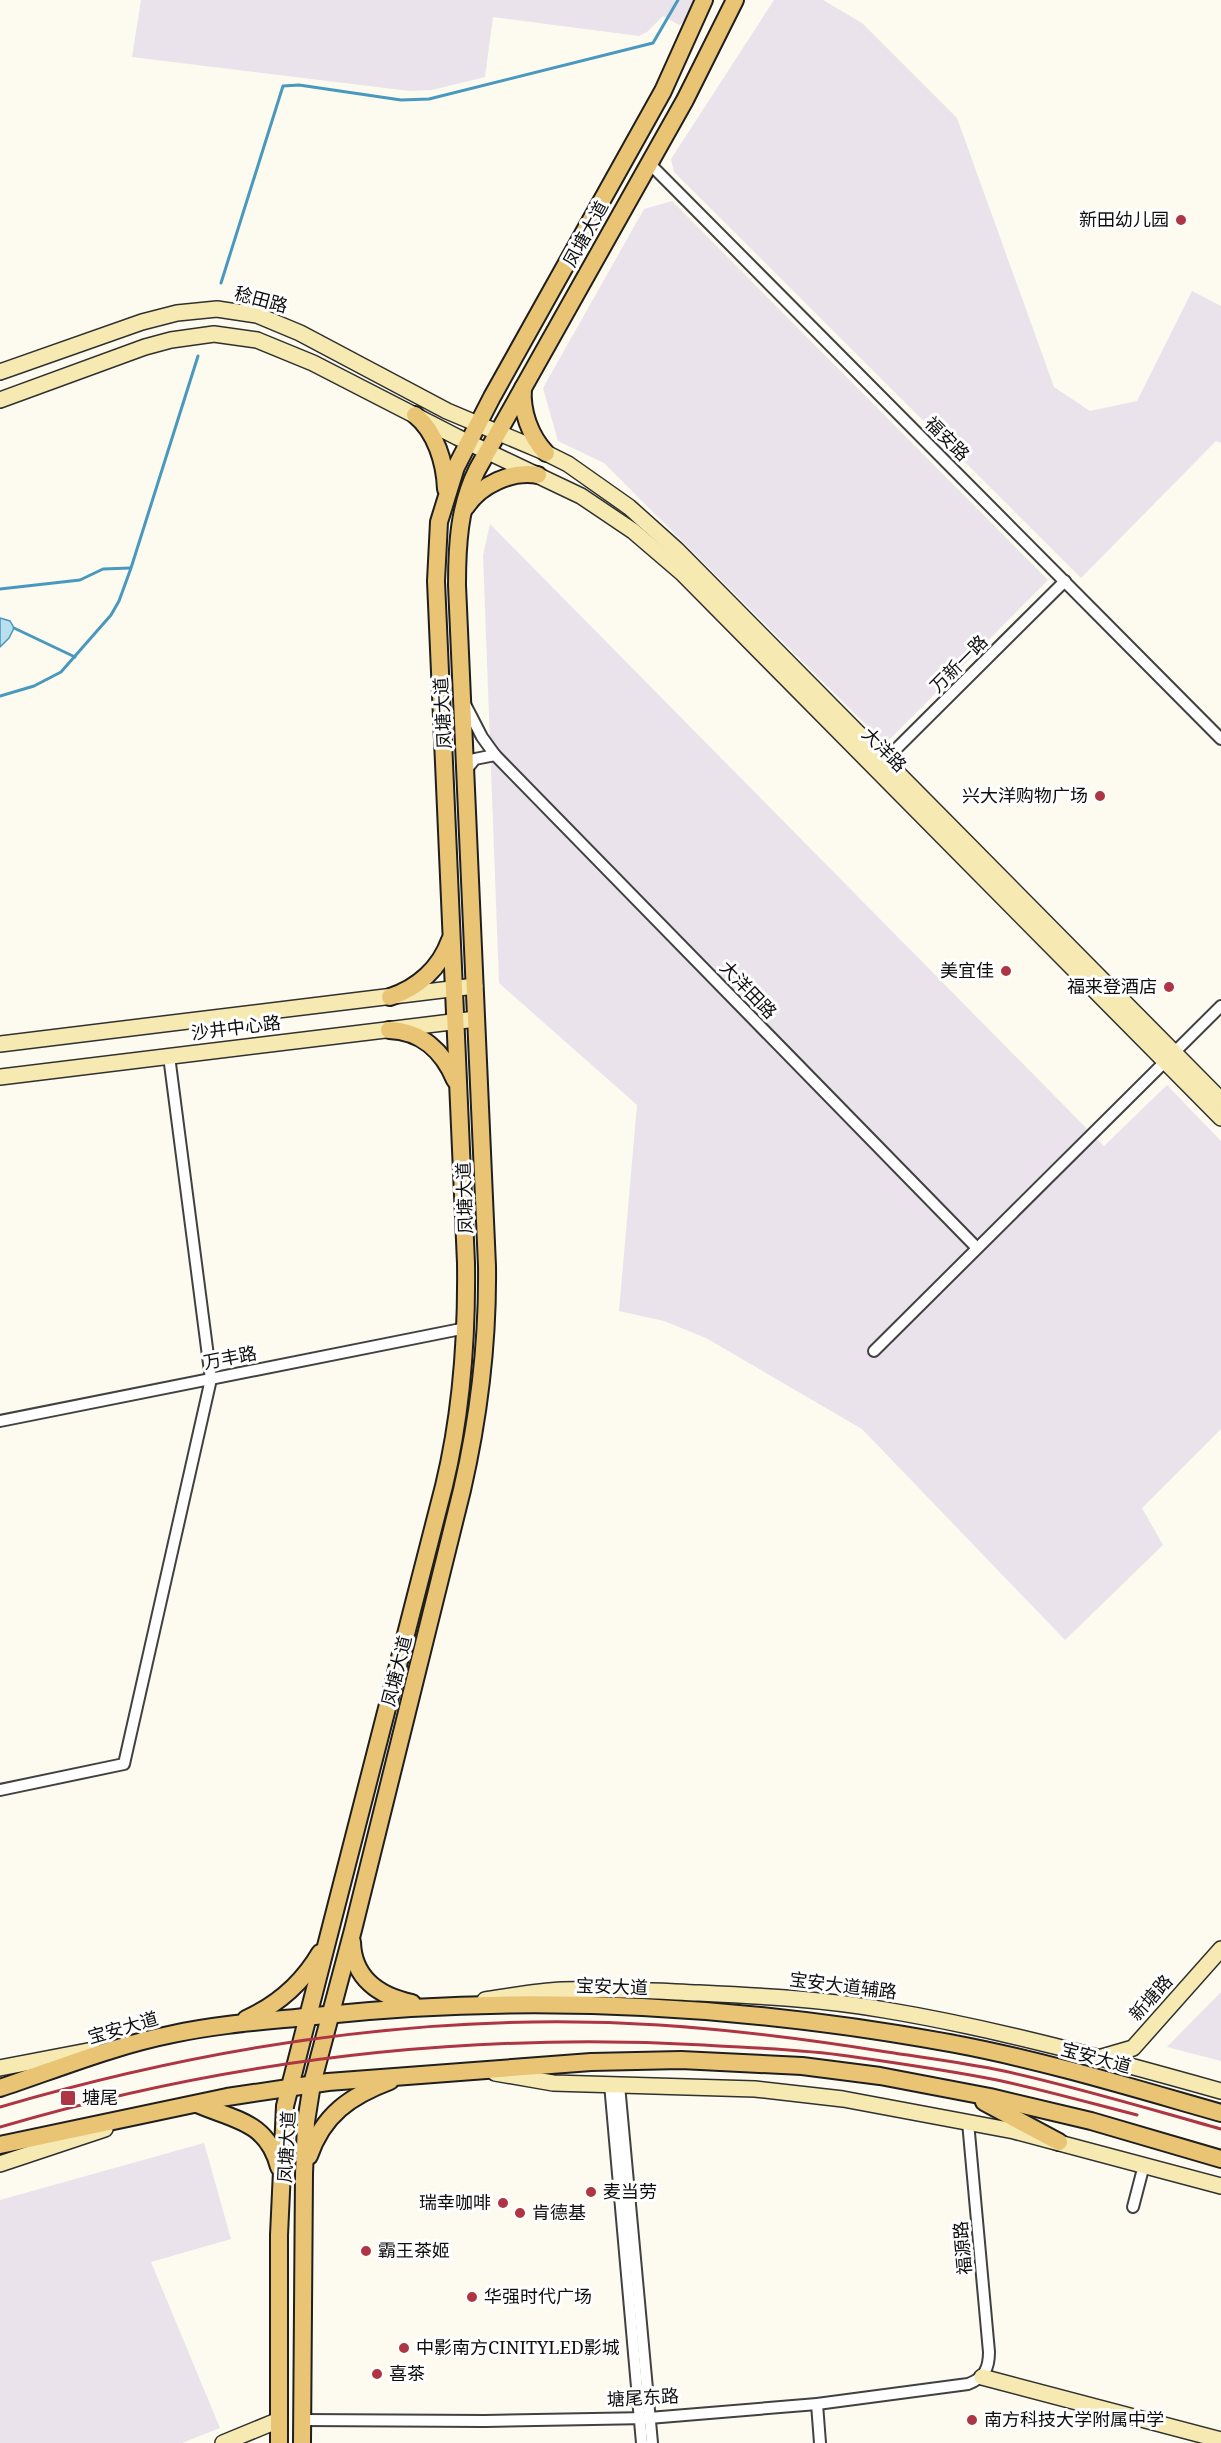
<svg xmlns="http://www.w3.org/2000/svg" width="1221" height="2443" font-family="'Noto Serif','Noto Sans SC',serif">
  <rect width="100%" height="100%" fill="#fdfaf0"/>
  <!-- industrial -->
  <g fill="#eae3eb">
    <path d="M141,0h556l-7,19 -11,6 -16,-9 -16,16 -8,4 -146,-19 -8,60 -53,13 -22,1 -278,-34z"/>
    <path d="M774,0h49l39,23 95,95 97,269 36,24 47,-10 55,-110 29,15v137l-5,-2 -135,137 -407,-406 -3,-13z"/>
    <path d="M672,201l376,379 -163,164 -281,-281 -46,-22 -15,-53 101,-179z"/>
    <path d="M490,524l614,622 63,-61 54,56v288l-79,79 21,37 -98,95 -203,-211 -156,-91 -42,-17 -45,-10 18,-206 -138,-122 -16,-428z"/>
    <path d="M1221,1992v69l-54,-14z"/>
    <path d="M204,2143l27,96 -80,23 69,166 -38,15h-182v-243z"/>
  </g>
  <!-- water -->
  <path fill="#badfef" stroke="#4998be" stroke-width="1.5" d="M0,618l10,3 4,7 -5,10 -9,9z"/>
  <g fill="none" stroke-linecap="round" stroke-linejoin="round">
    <!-- stream -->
    <g stroke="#4998be" stroke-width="3">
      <path d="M221,283l62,-197 16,-1 102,15 28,-1 224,-56 25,-43"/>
      <path d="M0,589l80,-9 23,-11 27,-1"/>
      <path d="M14,628l61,29"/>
      <path d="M0,696l34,-10 27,-14 50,-57 8,-14 12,-33 67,-212"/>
    </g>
    <defs>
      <g id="street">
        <path d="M649,163l572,576"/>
        <path d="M466,706l16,31 13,18 482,493"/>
        <path d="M880,765l185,-184"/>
        <path d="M466,770l9,-11 20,-4"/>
        <path d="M874,1351l347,-345"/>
        <path d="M0,1421l466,-93"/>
        <path d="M0,1790l124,-26 87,-385 -42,-323"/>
        <path d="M610,2084l32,359"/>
        <path d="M619,2085l33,358"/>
        <path d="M1133,2207l11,-42"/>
        <path d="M817,2404l3,39"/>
        <path d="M302,2420l183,1 164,-3 168,-14 151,-20c16,-6 21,-15 21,-32l-21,-230"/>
      </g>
      <g id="secondary">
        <path d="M0,372l142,-50 35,-9 40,-4 40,6 43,18 147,78 95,40 26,13 61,43 48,43 544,550"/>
        <path d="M0,400l145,-53 26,-7 43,-6 43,6 56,23 144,74 124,59 52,35 49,42 539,545"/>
        <path d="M0,1044l475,-58"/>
        <path d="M0,1077l476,-58"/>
        <path d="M485,2000c26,-4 52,-9 77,-10 46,-2 91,1 137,3 62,3 124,6 186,17 114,19 225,50 336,81"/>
        <path d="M1102,2057l31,-9 88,-99"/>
        <path d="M0,2068l93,-18"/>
        <path d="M495,2073l58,10 202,6 88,10 171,32 207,55"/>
        <path d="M0,2164l105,-35"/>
        <path d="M982,2377l239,63"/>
        <path d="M223,2443l56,-23"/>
      </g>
      <g id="primary">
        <path d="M523,388c-2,23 7,48 23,65"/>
        <path d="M415,415c21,17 30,48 31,74"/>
        <path d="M466,507c14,-22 46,-37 72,-32"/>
        <path d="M390,997c28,-9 50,-29 60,-57"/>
        <path d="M389,1030c32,1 54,21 66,50"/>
        <path d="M352,1942c1,36 27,54 60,61"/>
        <path d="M246,2019c31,-14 57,-37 74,-66"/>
        <path d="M0,2088c57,-19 113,-42 173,-54 46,-10 94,-13 142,-18 213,-23 429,-11 640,28 90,17 178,44 266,69"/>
        <path d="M984,2102l75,40"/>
        <path d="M197,2104c37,16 70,17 82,63"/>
        <path d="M0,2145l227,-48 101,-15 263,-20 90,-2 121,6 78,10 110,21 101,24 130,38"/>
        <path d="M309,2156c14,-41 41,-60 81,-75"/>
        <path d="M279,2443v-208l6,-129 159,-620c18,-74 23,-147 22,-223l-30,-682 3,-59 17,-55 36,-70 171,-306 41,-91"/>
        <path d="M302,2443l2,-269 2,-52 6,-38 41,-154 109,-440c17,-74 26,-148 25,-224l-30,-681c0,-40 2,-79 20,-115l208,-370 50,-100"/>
      </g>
    </defs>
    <!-- street casing -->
    <use href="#street" stroke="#414141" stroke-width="14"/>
    <!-- secondary casing -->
    <use href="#secondary" stroke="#303030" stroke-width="18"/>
    <!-- primary casing -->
    <use href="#primary" stroke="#1f1f1f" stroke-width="20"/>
    <!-- street -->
    <use href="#street" stroke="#fff" stroke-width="10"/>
    <!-- secondary -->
    <use href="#secondary" stroke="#f6eab2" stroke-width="15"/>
    <!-- primary -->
    <use href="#primary" stroke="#e9c474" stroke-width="16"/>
    <!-- rail -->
    <g stroke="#ae3543" stroke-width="3">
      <path d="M0,2107c212,-62 437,-96 659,-82 76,5 153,15 228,27 39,6 79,11 117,19 73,16 145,38 217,58"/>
      <path d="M0,2127c228,-67 466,-95 704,-82 48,3 96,4 144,11 49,7 99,14 149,24 47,10 93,23 140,35"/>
    </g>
  </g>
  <!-- markers -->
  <g fill="#ae3543" stroke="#fff" stroke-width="2">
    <circle cx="1181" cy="220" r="6"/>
    <circle cx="1100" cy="796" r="6"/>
    <circle cx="1006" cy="971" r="6"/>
    <circle cx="1169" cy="987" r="6"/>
    <rect x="60" y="2090" width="16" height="16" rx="3"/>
    <circle cx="591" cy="2192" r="6"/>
    <circle cx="503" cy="2203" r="6"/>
    <circle cx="520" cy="2213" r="6"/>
    <circle cx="366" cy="2251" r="6"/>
    <circle cx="472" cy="2297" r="6"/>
    <circle cx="404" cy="2348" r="6"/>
    <circle cx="377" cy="2374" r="6"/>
    <circle cx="972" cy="2420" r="6"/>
  </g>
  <g text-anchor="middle" stroke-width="6" stroke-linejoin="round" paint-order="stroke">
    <!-- poi labels -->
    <g font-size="18" fill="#0e0e0e" stroke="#fff" text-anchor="start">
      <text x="1169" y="226" text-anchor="end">新田幼儿园</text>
      <text x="1088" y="802" text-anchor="end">兴大洋购物广场</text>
      <text x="994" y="977" text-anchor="end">美宜佳</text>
      <text x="1157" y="993" text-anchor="end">福来登酒店</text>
      <text x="82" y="2104">塘尾</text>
      <text x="603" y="2198">麦当劳</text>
      <text x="491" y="2209" text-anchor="end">瑞幸咖啡</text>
      <text x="532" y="2219">肯德基</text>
      <text x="378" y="2257">霸王茶姬</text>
      <text x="484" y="2303">华强时代广场</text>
      <text x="416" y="2354">中影南方CINITYLED影城</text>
      <text x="389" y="2380">喜茶</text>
      <text x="984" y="2426">南方科技大学附属中学</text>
    </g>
    <!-- street labels -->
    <g font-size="18" fill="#0e0e0e" stroke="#fff">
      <text transform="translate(586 234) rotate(-61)" y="6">凤塘大道</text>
      <text transform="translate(261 300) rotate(15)" y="6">稔田路</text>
      <text transform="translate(947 439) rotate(45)" y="6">福安路</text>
      <text transform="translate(959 664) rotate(-45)" y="6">万新一路</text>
      <text transform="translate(443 713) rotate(-93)" y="6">凤塘大道</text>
      <text transform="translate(884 750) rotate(45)" y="6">大洋路</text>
      <text transform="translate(748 990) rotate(46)" y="6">大洋田路</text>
      <text transform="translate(236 1028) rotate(-7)" y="6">沙井中心路</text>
      <text transform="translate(465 1198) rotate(-92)" y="6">凤塘大道</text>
      <text transform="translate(230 1358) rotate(-11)" y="6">万丰路</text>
      <text transform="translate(397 1671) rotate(-76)" y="6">凤塘大道</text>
      <text transform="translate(843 1986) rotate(7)" y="6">宝安大道辅路</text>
      <text transform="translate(612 1987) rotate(2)" y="6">宝安大道</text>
      <text transform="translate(1151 1998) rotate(-48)" y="6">新塘路</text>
      <text transform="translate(123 2028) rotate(-16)" y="6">宝安大道</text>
      <text transform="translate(1096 2058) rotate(15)" y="6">宝安大道</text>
      <text transform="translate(287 2147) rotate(-87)" y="6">凤塘大道</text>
      <text transform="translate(963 2248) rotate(-95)" y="6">福源路</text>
      <text transform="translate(643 2398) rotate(-3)" y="6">塘尾东路</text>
    </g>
  </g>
</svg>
